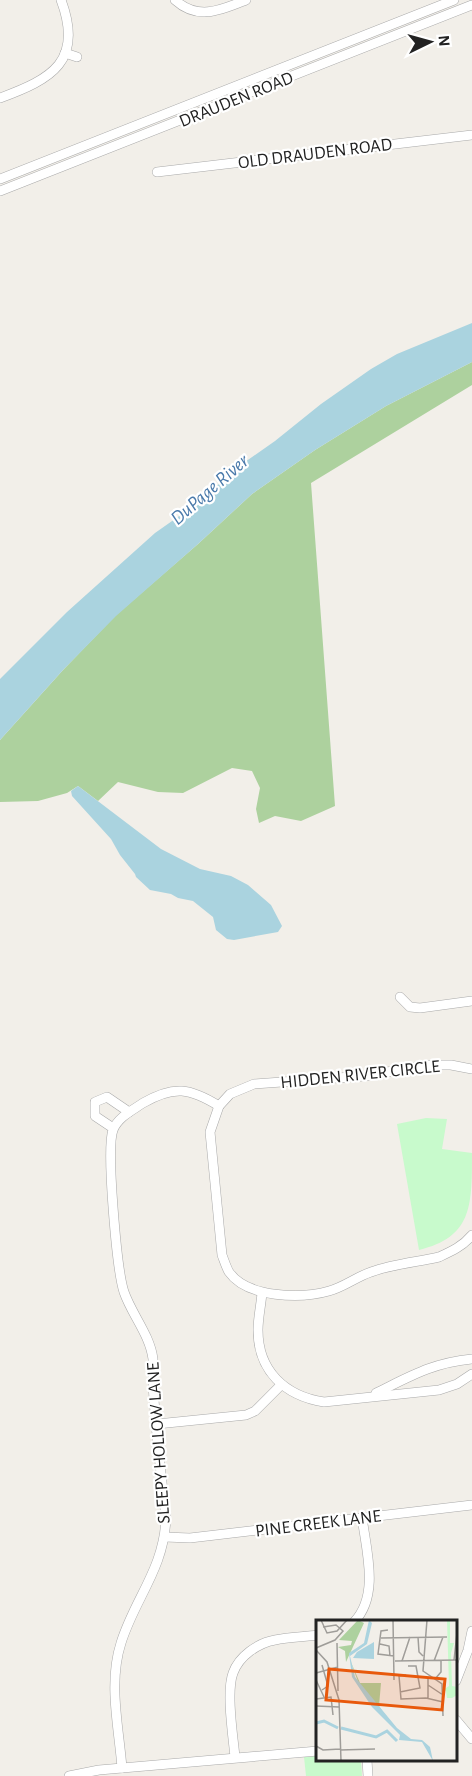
<svg xmlns="http://www.w3.org/2000/svg" width="472" height="1776" font-family="'Alegreya Sans',sans-serif">
  <rect width="100%" height="100%" fill="#f2efe9"/>
  <!-- forest -->
  <path fill="#add19e" d="M472,362v23l-161,98 24,323 -34,15 -26,-5 -16,7 -3,-14 4,-21 -8,-17 -20,-3 -49,25 -25,-1 -40,-10 -20,19 -20,-15 -11,7 -29,8 -38,1v-62l63,-70 53,-55 82,-71 54,-50 63,-44 71,-44z"/>
  <!-- park -->
  <g fill="#c8facc">
    <path d="M426,1118l21,1 -5,30 30,4c0,54 0,84 -53,97l-22,-126z"/>
    <path d="M317,1756l1,4h43l1,16h-56l-2,-19z"/>
  </g>
  <!-- water -->
  <g fill="#aad3df">
    <path d="M472,323v39l-86,44 -71,44 -63,44 -54,50 -82,72 -53,54 -63,70v-61l67,-67 88,-79 37,-26 53,-45 30,-21 46,-37 50,-35 26,-15z"/>
    <path d="M78,786l83,63 39,20 31,7 17,9 23,20 11,21 -4,6 -44,8 -7,-1 -11,-9 -3,-13 -20,-16 -15,-3 -7,-4 -21,-4 -14,-13 -1,-3 -15,-19 -9,-16 -39,-43 -1,-5z"/>
  </g>
  <g fill="none" stroke-linecap="round" stroke-linejoin="round">
    <defs>
      <g id="minor">
        <path d="M175,0c23,21 46,10 71,0"/>
        <path d="M65,53l12,4"/>
        <path d="M0,98c52,-19 84,-37 61,-98"/>
        <path d="M157,172l315,-37"/>
        <path d="M0,179l454,-179"/>
        <path d="M0,191l472,-186"/>
        <path d="M400,997l10,10 10,1 52,-7"/>
        <path d="M472,1069l-21,-4h-25l-61,11 -111,8 -24,10 -11,12 -9,26 12,123c2,5 4,12 7,17 18,26 72,27 100,19 15,-4 27,-14 42,-19 22,-8 46,-10 68,-15 13,-6 24,-11 33,-22"/>
        <path d="M113,1128l-18,-12v-14l12,-5 22,15"/>
        <path d="M262,1293c-1,12 -4,25 -4,37 0,41 27,66 66,72l115,-12 18,-6 15,-10"/>
        <path d="M376,1393c35,-17 56,-30 96,-34"/>
        <path d="M157,1424l89,-9 9,-4 26,-26"/>
        <path d="M165,1537l25,1 282,-33"/>
        <path d="M354,1622c26,-27 12,-72 8,-105"/>
        <path d="M456,1681l12,-31 4,-19"/>
        <path d="M456,1720l16,19"/>
        <path d="M235,1757c-2,-21 -9,-65 -2,-84 6,-17 25,-30 42,-33 14,-3 29,-3 43,-5"/>
        <path d="M367,1760l1,16"/>
        <path d="M122,1768c-3,-40 -14,-85 -1,-125 14,-45 43,-74 45,-125 -5,-45 -11,-91 -13,-136 0,-8 0,-15 0,-23 -3,-24 -21,-44 -29,-67 -7,-21 -18,-143 -11,-162 5,-13 20,-20 30,-27 31,-18 47,-15 76,3"/>
        <path d="M69,1776l30,-6 219,-19"/>
      </g>
    </defs>
    <!-- minor casing -->
    <use href="#minor" stroke="#a9a9a9" stroke-width="10"/>
    <!-- minor -->
    <use href="#minor" stroke="#fff" stroke-width="9"/>
  </g>
  <g text-anchor="middle" stroke-width="4.5" stroke-linejoin="round" paint-order="stroke">
    <!-- street labels -->
    <g font-size="18" fill="#222" stroke="#fff">
      <text transform="translate(236 99) rotate(-22)" y="6">DRAUDEN ROAD</text>
      <text transform="translate(315 153) rotate(-7)" y="6">OLD DRAUDEN ROAD</text>
      <text transform="translate(360 1074) rotate(-6)" y="6">HIDDEN RIVER CIRCLE</text>
      <text transform="translate(158 1443) rotate(-94)" y="6">SLEEPY HOLLOW LANE</text>
      <text transform="translate(318 1523) rotate(-7)" y="6">PINE CREEK LANE</text>
    </g>
    <!-- water labels -->
    <g font-size="20" font-style="italic" fill="#4a7aab" stroke="#fff">
      <text transform="translate(209 489) rotate(-41)" y="7">DuPage River</text>
    </g>
  </g>
  <!-- overview -->
  <g transform="translate(316 1620)">
    <rect width="141" height="141" fill="#f2efe9"/>
    <path d="M42,0l6,3 -18,39 -1,-11 -7,-4 13,-2 1,-4 -13,-1zM34,40l10,23h21l-2,23 5,8 -24,-27z" fill="#add19e"/>
    <path d="M131,0h3v23h4l-3,10 1,33 5,1v8l-5,3h-5l-1,-7 -3,-1 6,-4z" fill="#c8facc"/>
    <path d="M53,0l3,3 -5,21 -17,12 5,21 42,51 14,11 11,1 8,7 3,14 -11,-19 -23,-2 1,-5 -28,-28 -20,-30 -3,-24 15,-10zM58,22v17l-21,-1 4,-6z" fill="#aad3df"/>
    <path fill="none" stroke="#aad3df" stroke-width="3" d="M0,103l8,-2 14,7M25,108l35,9 11,-6 10,10"/>
    <path fill="none" stroke="#9f9d99" stroke-width="1.5" d="M5,0l6,13 10,-2 10,-11M77,0l1,60M111,0l-4,51 19,13 1,32M72,10l-7,1 -3,23 16,2M102,17l1,15 4,4M65,18l66,-1M21,23l1,48M64,24l9,2 1,10M0,28l19,-8 8,-9 -7,-6 -13,2M0,30l11,12 12,38 2,61M138,40l3,-27M79,41l62,-1M86,41l8,-24M118,41l9,-24M6,45l6,21 -6,4M0,53l22,-6M90,55l-7,1 2,23 25,-1 17,4M112,57v21M119,59l6,-7v-11M0,60l8,17M112,65l15,10M84,72l20,-4 -4,-22h-8M0,79l15,-2 2,18M0,86l23,1M0,126l7,4 17,-1M24,130l35,-1"/>
    <path fill="#e8590c" fill-opacity="0.15" stroke="#e8590c" stroke-width="3" d="M13,49l116,10 -3,31 -116,-10z"/>
    <rect width="141" height="141" fill="none" stroke="#222" stroke-width="3"/>
  </g>
  <!-- north arrow -->
  <g transform="translate(430 42) rotate(85)" stroke="#ffffff" stroke-width="4.5" paint-order="stroke">
  <path d="M0-4.5L10 22L0 15L-10 22Z" fill="#222222"/>
  <text y="-9" font-size="16" font-weight="bold" text-anchor="middle" fill="#222222">N</text>
  </g>
</svg>
